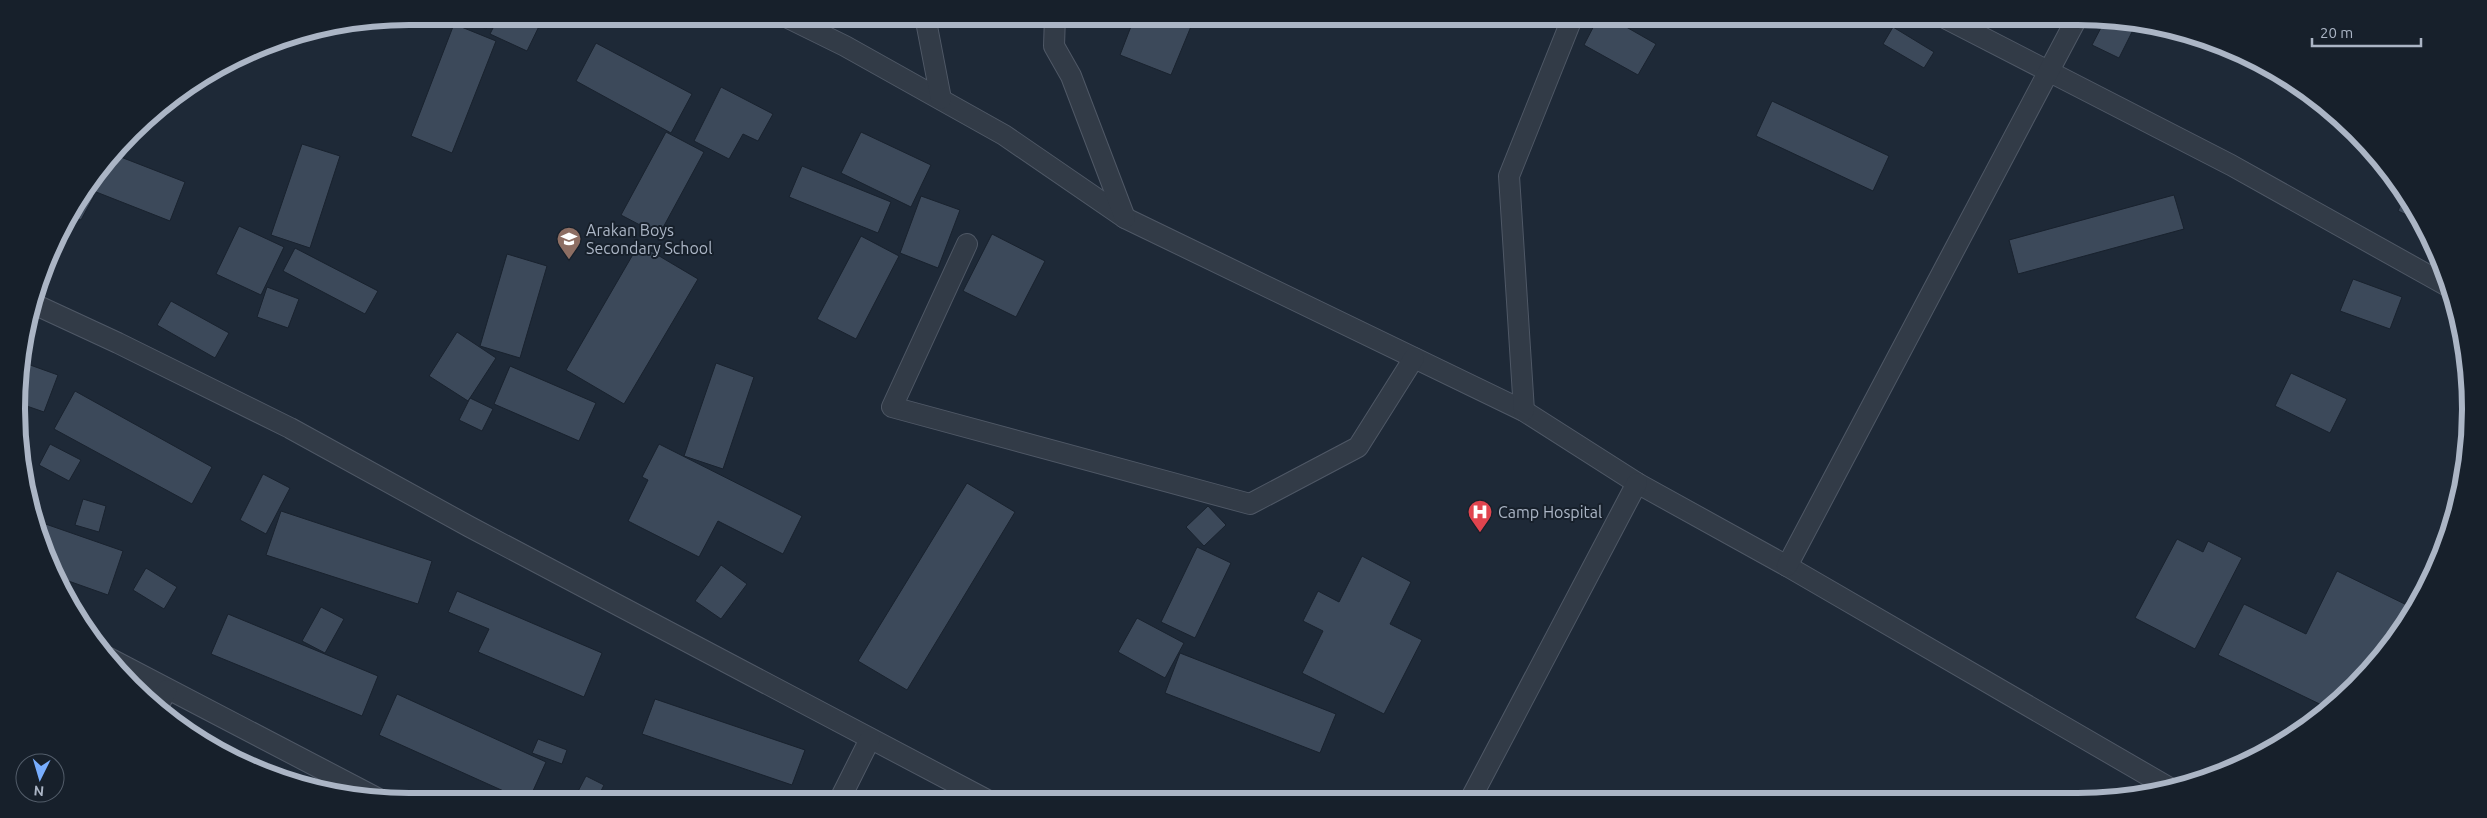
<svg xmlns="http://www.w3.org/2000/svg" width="2487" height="818" font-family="Ubuntu,sans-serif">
  <rect width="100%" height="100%" fill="#1e2937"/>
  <!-- building -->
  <g fill="#3c495a" stroke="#19222e">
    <path d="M461,16h32l-7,13z"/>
    <path d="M499,16h45l-17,35 -37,-17z"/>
    <path d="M1135,16h38l19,8 -21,51 -51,-20z"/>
    <path d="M1599,16h8l49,28 -18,31 -54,-30z"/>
    <path d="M2105,20l31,4 -17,34 -27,-13z"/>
    <path d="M454,24l42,17 -44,112 -41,-17z"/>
    <path d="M1893,27l41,25 -10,16 -41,-24z"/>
    <path d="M596,43l96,51 -21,39 -95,-52z"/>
    <path d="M721,87l52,27 -15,27 -15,-7 -14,25 -35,-18z"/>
    <path d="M1772,101l117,55 -16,35 -117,-55z"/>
    <path d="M666,132l38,20 -45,83 -38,-20z"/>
    <path d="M861,132l70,33 -20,42 -70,-34z"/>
    <path d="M302,144l38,12 -30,92 -39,-13z"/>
    <path d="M113,154l72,28 -15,39 -84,-33 12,-18z"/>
    <path d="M802,166l89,36 -13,31 -89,-36z"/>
    <path d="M84,191l10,5 -13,24 -11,-5z"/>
    <path d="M2405,194l13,18 4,10 -24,-11z"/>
    <path d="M2174,195l10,34 -166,45 -9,-34z"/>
    <path d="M921,196l39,14 -22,58 -38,-15z"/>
    <path d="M239,226l45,21 -23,48 -45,-21z"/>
    <path d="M992,234l53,27 -29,56 -53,-26z"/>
    <path d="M861,236l38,20 -43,83 -39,-20z"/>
    <path d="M639,244l59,35 -74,125 -58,-34z"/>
    <path d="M295,248l83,43 -13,23 -82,-43z"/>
    <path d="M507,254l40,12 -27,92 -40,-12z"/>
    <path d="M2353,279l49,18 -12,32 -50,-18z"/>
    <path d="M267,287l32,12 -11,29 -31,-11z"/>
    <path d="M171,301l58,32 -14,25 -58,-33z"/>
    <path d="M457,332l39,26 -28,43 -39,-25z"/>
    <path d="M19,361l39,14 -14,37 -26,-9z"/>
    <path d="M716,363l38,14 -31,92 -39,-13z"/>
    <path d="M510,366l86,37 -17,38 -85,-37z"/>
    <path d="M2291,373l56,26 -17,34 -55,-27z"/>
    <path d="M75,391l137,76 -20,37 -138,-75z"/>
    <path d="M470,398l23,11 -11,22 -23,-11z"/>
    <path d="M50,444l31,16 -12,21 -30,-16z"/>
    <path d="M659,444l143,72 -19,38 -65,-33 -19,36 -71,-36 20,-41 -6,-3z"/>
    <path d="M263,474l27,14 -24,46 -26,-14z"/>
    <path d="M967,483l48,29 -108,178 -49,-29z"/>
    <path d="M83,499l23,7 -7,26 -24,-7z"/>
    <path d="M1208,506l18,19 -22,21 -18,-19z"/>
    <path d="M281,511l151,50 -14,43 -152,-49z"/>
    <path d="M34,520l89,31 -15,44 -48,-17z"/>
    <path d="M2177,539l26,13 5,-11 34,17 -47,91 -60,-31z"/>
    <path d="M1197,547l34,16 -36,75 -34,-16z"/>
    <path d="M1362,556l49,26 -21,42 32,16 -38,74 -82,-41 21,-42 -20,-10 15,-30 21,11z"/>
    <path d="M721,565l26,19 -26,35 -26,-18z"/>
    <path d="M146,568l31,19 -13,22 -31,-19z"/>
    <path d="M2337,571l78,38 -78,95 -7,5 -112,-54 26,-51 62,30z"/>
    <path d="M457,591l145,62 -18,44 -106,-45 11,-23 -41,-17z"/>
    <path d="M321,607l23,12 -19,34 -23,-12z"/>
    <path d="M228,614l150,62 -16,40 -151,-62z"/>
    <path d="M1137,618l47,25 -19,35 -47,-26z"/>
    <path d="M1180,653l156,61 -16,39 -155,-60z"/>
    <path d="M397,694l149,68 -18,40 -149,-67z"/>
    <path d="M655,699l150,51 -13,35 -150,-51z"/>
    <path d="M538,739l29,11 -5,14 -30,-11z"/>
    <path d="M586,776l18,9 -8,16h-23z"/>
  </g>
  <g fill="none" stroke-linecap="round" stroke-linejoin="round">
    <defs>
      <g id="service">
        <path d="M784,16l61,30 159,89 121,83 399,193 113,72 150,83 381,221"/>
        <path d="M925,16l16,83"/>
        <path d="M1055,16l-1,30 17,30 54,142"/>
        <path d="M1941,16l290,149 220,123"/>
        <path d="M967,244l-75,163 358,97 108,-57 56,-89"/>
        <path d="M36,305l82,38 172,85 180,99 519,274"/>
        <path d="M1524,411l-15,-235 64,-160"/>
        <path d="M1787,566l291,-550"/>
        <path d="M107,657l270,141"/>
        <path d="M157,708l10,-18"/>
        <path d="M1470,800l167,-317"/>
        <path d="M839,801l31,-62"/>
      </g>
    </defs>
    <!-- service casing -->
    <use href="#service" stroke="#4f5866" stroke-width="22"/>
    <!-- service -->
    <use href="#service" stroke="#323b47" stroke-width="20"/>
  </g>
  <!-- icons -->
  <defs>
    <symbol id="school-pin" viewBox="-11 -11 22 30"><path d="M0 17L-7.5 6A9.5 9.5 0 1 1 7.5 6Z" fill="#8d6e63" stroke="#17202b"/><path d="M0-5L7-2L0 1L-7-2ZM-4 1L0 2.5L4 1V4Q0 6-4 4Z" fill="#fff"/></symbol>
    <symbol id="hospital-pin" viewBox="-11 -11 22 30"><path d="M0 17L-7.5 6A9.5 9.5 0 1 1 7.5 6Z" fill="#e0444e" stroke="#17202b"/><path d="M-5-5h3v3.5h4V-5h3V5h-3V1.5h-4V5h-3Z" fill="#fff"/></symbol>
  </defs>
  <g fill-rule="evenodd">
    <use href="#school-pin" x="555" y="225" width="28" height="38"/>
    <use href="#hospital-pin" x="1466" y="498" width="28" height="38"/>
  </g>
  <g text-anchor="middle" stroke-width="4" stroke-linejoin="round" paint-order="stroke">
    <!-- poi labels -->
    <g font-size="16" fill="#abb5c5" stroke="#17202b" text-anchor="start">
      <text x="586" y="236">Arakan Boys<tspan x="586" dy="18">Secondary School</tspan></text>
      <text x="1498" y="518">Camp Hospital</text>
    </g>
  </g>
  <!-- crop -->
  <path d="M0 0H2487V818H0ZM409 25H2078A384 384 0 0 1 2462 409V409A384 384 0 0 1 2078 793H409A384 384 0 0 1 25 409V409A384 384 0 0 1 409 25Z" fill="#17202b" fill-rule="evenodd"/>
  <path fill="none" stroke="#abb5c5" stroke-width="6" d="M409 25H2078A384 384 0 0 1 2462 409V409A384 384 0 0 1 2078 793H409A384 384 0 0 1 25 409V409A384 384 0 0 1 409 25Z"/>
  <!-- north arrow -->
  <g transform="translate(40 778) rotate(185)"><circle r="24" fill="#17202b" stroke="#525c69"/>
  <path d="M0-4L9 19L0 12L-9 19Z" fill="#78adfd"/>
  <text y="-8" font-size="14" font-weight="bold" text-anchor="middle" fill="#abb5c5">N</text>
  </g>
  <!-- scale -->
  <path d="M2312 38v8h109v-8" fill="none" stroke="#abb5c5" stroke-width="2.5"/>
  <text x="2320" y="38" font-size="15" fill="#abb5c5" stroke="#17202b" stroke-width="4" paint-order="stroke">20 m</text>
</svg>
